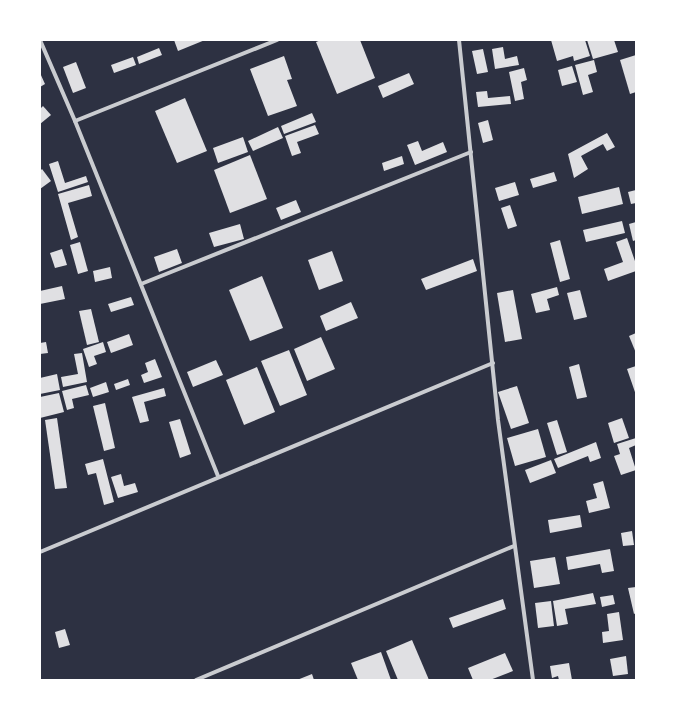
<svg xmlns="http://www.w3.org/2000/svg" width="676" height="720" font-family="Jost,sans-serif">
  <rect width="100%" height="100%" fill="#2d3142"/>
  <!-- building -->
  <g fill="#e0e0e3">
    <path d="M174,40h31l-27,11z"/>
    <path d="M321,40h39l15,38 -38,16 -21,-52z"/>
    <path d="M551,40h34l5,16 -16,5 -1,-5 -16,5z"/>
    <path d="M587,40h27l4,12 -25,7z"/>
    <path d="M503,47l2,12 12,-3 2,9 -24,4 -3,-20z"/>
    <path d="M159,48l3,7 -23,9 -2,-7z"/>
    <path d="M483,49l5,23 -11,2 -5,-23z"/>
    <path d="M636,55v37l-6,2 -10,-34z"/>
    <path d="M284,56l8,23 -5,1 10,26 -29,10 -18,-47z"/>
    <path d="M133,57l3,8 -22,8 -3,-8z"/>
    <path d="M594,60l3,12 -9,3 5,17 -10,3 -8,-30z"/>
    <path d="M76,62l10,26 -13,5 -10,-26z"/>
    <path d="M572,66l5,16 -15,4 -4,-16z"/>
    <path d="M524,68l3,12 -6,2 3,17 -9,2 -6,-29z"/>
    <path d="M40,73l5,11 -5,3z"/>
    <path d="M409,73l5,11 -31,14 -5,-12z"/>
    <path d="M487,91l1,7 22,-2 1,8 -33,3 -2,-15z"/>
    <path d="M185,98l22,53 -30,12 -22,-52z"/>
    <path d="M43,106l8,9 -11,9v-15z"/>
    <path d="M312,113l4,9 -32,12 -3,-8z"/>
    <path d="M488,120l5,20 -10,3 -5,-20z"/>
    <path d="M315,125l4,9 -22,8 4,11 -9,3 -7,-20z"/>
    <path d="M278,127l5,11 -30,13 -5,-10z"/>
    <path d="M607,133l8,14 -8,4 -4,-7 -22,12 7,13 -14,9 -6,-24z"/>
    <path d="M243,137l5,15 -30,11 -5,-15z"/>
    <path d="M418,141l4,10 21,-9 4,10 -32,13 -8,-20z"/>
    <path d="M250,155l17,44 -37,14 -16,-43z"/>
    <path d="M402,156l2,8 -20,7 -2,-8z"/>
    <path d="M58,161l7,22 21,-7 2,6 -30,10 -9,-28z"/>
    <path d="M42,169l9,12 -11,8v-18z"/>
    <path d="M554,172l3,9 -24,7 -3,-9z"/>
    <path d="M515,182l4,13 -20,6 -4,-13z"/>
    <path d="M89,185l3,11 -24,7 10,34 -7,3 -13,-46z"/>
    <path d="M619,187l4,17 -41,10 -4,-17z"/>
    <path d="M636,190v13l-5,1 -3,-12z"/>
    <path d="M296,200l5,12 -20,8 -5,-12z"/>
    <path d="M510,205l7,21 -9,3 -7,-21z"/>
    <path d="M622,221l3,12 -39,9 -3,-12z"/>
    <path d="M636,222v18l-3,1 -4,-17z"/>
    <path d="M240,224l4,15 -30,8 -5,-14z"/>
    <path d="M627,238l9,26v7l-28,10 -4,-12 19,-7 -7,-20z"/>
    <path d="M560,240l10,39 -10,3 -10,-39z"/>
    <path d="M80,242l8,29 -10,3 -8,-29z"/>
    <path d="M62,249l5,16 -12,3 -5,-15z"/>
    <path d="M177,249l5,14 -23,9 -5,-15z"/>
    <path d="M332,251l11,30 -24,9 -11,-30z"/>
    <path d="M473,259l4,12 -51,19 -5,-11z"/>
    <path d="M110,267l2,11 -17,4 -2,-11z"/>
    <path d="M262,276l21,52 -33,13 -21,-51z"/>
    <path d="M62,286l3,13 -25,5v-13z"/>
    <path d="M557,287l2,8 -12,4 3,11 -14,3 -5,-19z"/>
    <path d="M513,290l9,49 -17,3 -8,-49z"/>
    <path d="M580,290l7,27 -13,3 -7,-27z"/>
    <path d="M131,297l3,8 -23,7 -3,-8z"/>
    <path d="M351,302l7,16 -32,13 -6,-15z"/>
    <path d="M91,309l8,33 -12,3 -8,-34z"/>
    <path d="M636,333v20l-7,-17z"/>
    <path d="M129,334l4,11 -22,8 -4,-11z"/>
    <path d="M321,337l14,32 -28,12 -13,-32z"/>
    <path d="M46,342l2,11 -8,1v-11z"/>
    <path d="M103,342l3,10 -12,4 3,8 -8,3 -6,-18z"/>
    <path d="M289,350l18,45 -27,11 -19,-45z"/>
    <path d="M82,353l5,29 -24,5 -2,-10 17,-3 -4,-20z"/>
    <path d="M155,359l7,18 -18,6 -3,-8 7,-3 -3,-9z"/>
    <path d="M216,360l7,15 -30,12 -6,-15z"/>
    <path d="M579,364l8,33 -10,2 -8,-32z"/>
    <path d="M636,366v29l-9,-26z"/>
    <path d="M257,367l18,45 -31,13 -18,-45z"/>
    <path d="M57,374l3,16 -20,4v-16z"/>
    <path d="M128,379l2,6 -14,5 -2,-6z"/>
    <path d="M106,382l3,10 -16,5 -3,-9z"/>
    <path d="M86,385l3,10 -17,4 2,9 -7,2 -5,-19z"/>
    <path d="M517,386l12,37 -18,6 -13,-37z"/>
    <path d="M164,388l2,8 -22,6 5,19 -9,2 -8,-26z"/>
    <path d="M59,393l5,19 -24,6v-21z"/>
    <path d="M105,403l10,45 -11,3 -11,-45z"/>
    <path d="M57,418l10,70 -12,1 -10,-69z"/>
    <path d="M622,418l7,20 -15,5 -6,-20z"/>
    <path d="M180,419l11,35 -11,4 -11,-36z"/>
    <path d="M557,420l10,32 -10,3 -10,-32z"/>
    <path d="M538,429l8,28 -31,9 -8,-28z"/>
    <path d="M636,438v7l-7,3 7,22 -15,5 -7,-19 6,-2 -3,-10z"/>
    <path d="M596,442l5,16 -11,4 -2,-6 -30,12 -4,-9z"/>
    <path d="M103,459l11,43 -10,3 -8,-32 -8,2 -3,-11z"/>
    <path d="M551,460l5,13 -26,10 -5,-13z"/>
    <path d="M121,474l3,12 11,-3 3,9 -20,6 -7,-21z"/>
    <path d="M603,481l7,27 -21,5 -3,-12 11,-3 -4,-14z"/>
    <path d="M580,515l2,12 -32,6 -2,-13z"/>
    <path d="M632,531l2,14 -11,1 -2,-13z"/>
    <path d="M610,549l4,22 -12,2 -2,-9 -32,6 -2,-13z"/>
    <path d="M555,557l5,27 -26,4 -4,-27z"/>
    <path d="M636,587v26l-2,1 -6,-26z"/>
    <path d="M593,593l3,11 -31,5 3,15 -11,2 -4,-25z"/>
    <path d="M613,595l2,9 -13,3 -2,-10z"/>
    <path d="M503,599l3,10 -53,19 -4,-10z"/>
    <path d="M551,601l3,25 -16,2 -3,-25z"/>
    <path d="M619,612l4,28 -20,3 -1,-11 7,-1 -2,-17z"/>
    <path d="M65,629l5,16 -11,3 -4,-16z"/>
    <path d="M412,640l17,40h-31l-12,-29z"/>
    <path d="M381,652l10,28h-33l-7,-17z"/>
    <path d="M505,653l8,18 -23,9h-17l-5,-12z"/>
    <path d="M626,656l2,18 -15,2 -3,-17z"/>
    <path d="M569,663l3,17h-13l-1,-4 -6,2 -2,-12z"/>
    <path d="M312,674l2,6h-17z"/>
  </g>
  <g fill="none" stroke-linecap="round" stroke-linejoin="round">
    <!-- minor -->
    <g stroke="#caccd0" stroke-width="4">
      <path d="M40,40l35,81 143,355"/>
      <path d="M459,40l39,380 35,260"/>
      <path d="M75,121l202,-81"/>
      <path d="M141,284l330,-132"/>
      <path d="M40,552l453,-189"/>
      <path d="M196,680l318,-134"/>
    </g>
  </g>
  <!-- border -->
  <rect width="676" height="720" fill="none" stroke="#ffffff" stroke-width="82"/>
</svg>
